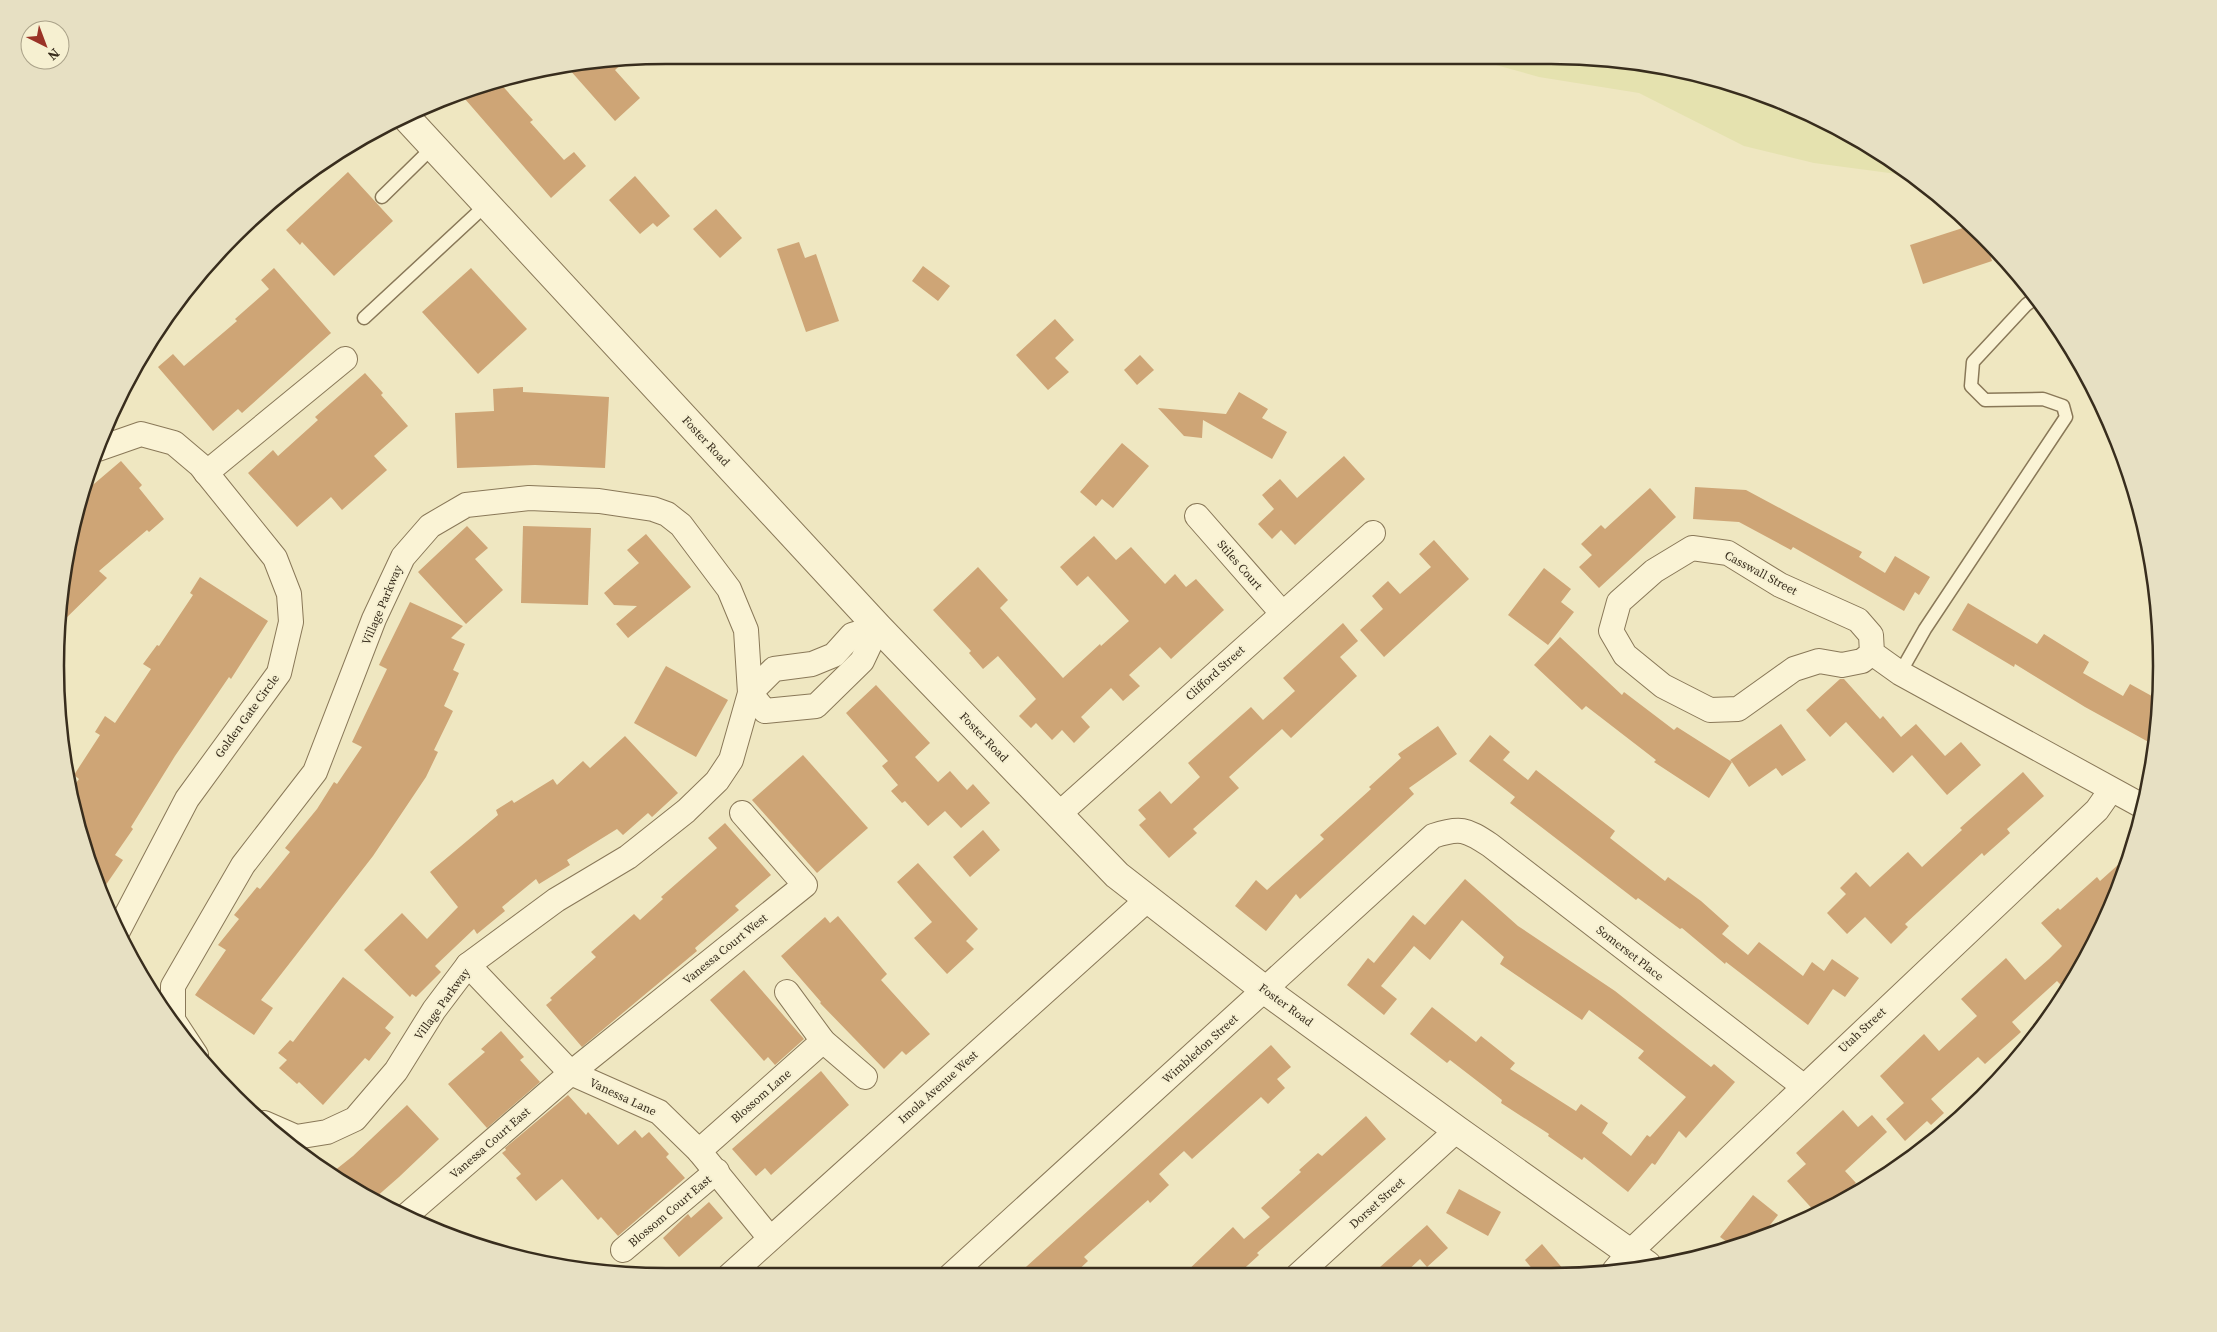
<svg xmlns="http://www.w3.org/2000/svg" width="2217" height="1332" font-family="'Source Serif 4',serif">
  <rect width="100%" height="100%" fill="#efe7c1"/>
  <!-- farmland -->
  <path fill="#e5e2af" d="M1591,56l157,32 143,70 21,18 -98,-13 -70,-17 -105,-53 -100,-16 -43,-12 -12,-8z"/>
  <!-- building -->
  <g fill="#cea576">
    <path d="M586,60h40l-11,10 25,28 -25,23 -46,-52 8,-7z"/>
    <path d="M498,81l35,39 -3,2 34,38 10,-8 12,14 -35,32 -86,-99 16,-14z"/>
    <path d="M348,172l45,49 -59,55 -32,-34 -2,3 -14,-15z"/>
    <path d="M635,176l35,40 -13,11 -4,-4 -13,11 -31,-34z"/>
    <path d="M716,209l26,29 -22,20 -27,-29z"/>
    <path d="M1972,225l12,10 8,26 -69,23 -13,-39z"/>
    <path d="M799,242l6,16 11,-4 23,67 -33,11 -29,-83z"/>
    <path d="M923,266l27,20 -12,15 -26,-20z"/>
    <path d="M274,268l57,65 -89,80 -4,-4 -25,22 -55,-64 15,-13 11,12 53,-45 -2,-2 34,-30 -8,-9z"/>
    <path d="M471,268l56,61 -49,45 -56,-62z"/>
    <path d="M1055,319l19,21 -19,18 14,14 -21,18 -32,-35z"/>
    <path d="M1140,355l14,15 -17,15 -13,-15z"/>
    <path d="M365,373l18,20 -2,2 27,31 -34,30 13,14 -45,40 -11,-13 -34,30 -49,-54 25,-23 5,6 40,-36 -3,-3z"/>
    <path d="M523,387v5l86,5 -4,71 -70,-3 -78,3 -2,-55 39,-2 -1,-22z"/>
    <path d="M1239,392l29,17 -6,9 25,14 -15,27 -69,-39 -1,18 -18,-2 -26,-28 68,6z"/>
    <path d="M1122,443l27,23 -36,42 -11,-9 -6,7 -16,-14z"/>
    <path d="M1344,456l21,23 -70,66 -14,-15 -9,9 -14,-15 16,-15 -12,-14 18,-16 17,19z"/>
    <path d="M121,461l21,24 -3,3 25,31 -15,13 -2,-2 -48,41 8,7 -49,48 2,-40 21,-91z"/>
    <path d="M1695,487l51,3 116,62 -3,5 26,16 10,-17 35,21 -11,18 -4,-3 -11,19 -111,-64 -2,3 -52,-28 -46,-3z"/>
    <path d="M1650,488l26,29 -77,71 -20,-21 13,-12 -11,-11 20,-19 4,4z"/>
    <path d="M467,526l21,22 -13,11 28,31 -37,34 -48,-52z"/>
    <path d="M523,526l68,2 -3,77 -67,-2z"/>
    <path d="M646,534l45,53 -63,51 -12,-14 21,-18 -23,-1 -10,-12 35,-30 -12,-13z"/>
    <path d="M1094,536l22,24 15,-13 34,37 10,-10 11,13 10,-8 28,31 -53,49 -11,-12 -31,28 11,11 -17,15 -12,-13 -30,29 9,10 -16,16 -12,-13 -10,10 -16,-17 -5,5 -12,-12 17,-17 -38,-43 -15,13 -14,-16 2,-2 -38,-41 45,-43 30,33 -8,8 63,70 37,-34 1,2 28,-25 -41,-45 -11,10 -17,-19z"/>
    <path d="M1434,540l35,39 -85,78 -24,-27 23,-21 -11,-13 16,-15 12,13 31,-27 -12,-13z"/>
    <path d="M1544,568l27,21 -10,13 13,10 -26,33 -40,-30z"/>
    <path d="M200,577l68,44 -37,58 -2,-2 -54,79 -44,71 2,2 -18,26 8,5 -22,32 -13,-29 -19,-70 10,-14 -5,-4 26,-40 -5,-3 10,-16 10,7 36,-54 -8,-5 14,-19 2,1 34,-51 -3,-2z"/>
    <path d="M410,602l53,24 -12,12 14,6 -12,26 6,3 -15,33 9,5 -19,39 4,2 -12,25 -53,79 -112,144 12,8 -19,27 -59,-40 31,-45 -8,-5 21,-26 -5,-4 23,-28 3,2 30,-37 -5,-4 32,-39 17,-27 3,2 25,-37 -10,-5 35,-73 -8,-4z"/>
    <path d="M1968,603l69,41 7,-10 45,28 -6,11 40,23 7,-12 29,16 -5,45 -69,-38 -70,-43 -1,3 -62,-37z"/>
    <path d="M1343,623l15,18 -18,16 17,19 -66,62 -9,-9 -53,48 10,11 -46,41 4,4 -28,25 -30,-33 7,-6 -8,-9 22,-19 11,13 29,-27 -12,-14 63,-56 12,13 32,-29 -12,-13z"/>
    <path d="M1560,637l62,58 2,-3 50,38 3,-3 55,35 -2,-2 51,-36 25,36 -24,16 -6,-8 -27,19 -17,-25 -23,36 -55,-36 2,-2 -70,-54 -4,4 -48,-45z"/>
    <path d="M666,666l62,34 -32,57 -62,-34z"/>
    <path d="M1840,679h4l36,40 3,-3 18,21 15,-13 29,32 16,-14 20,23 -34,30 -35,-40 -19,18 -47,-51 -16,15 -24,-27z"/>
    <path d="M876,685l54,58 -15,14 23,25 12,-11 17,19 6,-6 17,19 -29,25 -16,-17 -17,15 -23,-25 -3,2 -11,-12 7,-6 -16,-19 6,-5 -42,-48z"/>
    <path d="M1438,726l19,28 -48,34 5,6 -114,105 -4,-5 -30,37 -31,-25 21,-26 11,10 57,-51 -4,-4 51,-46 -2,-2 32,-29 -3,-4z"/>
    <path d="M1490,735l20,17 -7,8 25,20 8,-10 79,61 -5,7 55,43 3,-4 33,24 28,25 -7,8 26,21 11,-13 44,34 9,-14 12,9 8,-12 27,19 -14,19 -12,-8 -25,36 -82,-63 -1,2 -43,-36 -2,1 -42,-31 -2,2 -126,-97 5,-6 -46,-36z"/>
    <path d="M625,736l53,57 -26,24 -4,-4 -25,22 -6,-6 -50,31 3,5 -31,19 -3,-5 -34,28 3,4 -28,23 -3,-5 -39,37 6,6 -25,25 -4,-3 -2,3 -46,-47 38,-37 25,26 31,-32 -28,-35 68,-57 -2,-5 16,-10 2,3 39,-24 4,6 26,-24 7,7z"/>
    <path d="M803,755l65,73 -51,45 -65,-73z"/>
    <path d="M2023,772l21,24 -37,33 3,4 -26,23 -2,-3 -77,71 3,3 -17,17 -26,-27 -18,17 -20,-21 19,-19 -6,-6 16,-16 14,15 38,-35 14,15 40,-37 -2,-2z"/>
    <path d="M725,823l46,52 -36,31 4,4 -44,38 2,3 -115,96 -36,-42 6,-5 -2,-2 46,-41 -5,-5 43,-38 6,6 23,-21 -2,-2 56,-49 -9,-10z"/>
    <path d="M983,830l17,20 -30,27 -17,-20z"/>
    <path d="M2129,855l-14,45 -38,73 -15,13 -5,-5 -45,41 9,10 -36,32 -7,-7 -47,42 13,14 -13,12 -4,-4 -22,20 -19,-22 18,-16 -24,-27 44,-42 15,17 38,-35 -16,-17 45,-41 19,22 24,-21 13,-13 -21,-23 17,-15 2,2 37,-33 3,4z"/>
    <path d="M918,863l60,66 -12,12 8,8 -27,25 -33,-36 18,-16 -35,-40z"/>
    <path d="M1465,879l53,47 97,65 96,76 3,-3 21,18 -49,56 -7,-7 -24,34 -3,-2 -24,29 -44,-35 -2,3 -34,-24 1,-2 -48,-31 1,-3 -52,-40 -3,3 -37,-29 22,-27 44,35 5,-6 34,27 -5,6 66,42 5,-7 27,19 -6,10 29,23 16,-21 3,2 36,-40 -48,-39 6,-7 -55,-41 -7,10 -82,-56 4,-7 -42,-37 -32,40 -16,-14 -33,40 16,13 -13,16 -37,-30 21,-27 6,5 39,-48 12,10z"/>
    <path d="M838,916l49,58 -6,6 49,54 -24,21 -4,-4 -18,18 -64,-66 1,-1 -40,-46 44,-39 5,6z"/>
    <path d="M744,970l60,69 -29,26 -7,-8 -4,4 -54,-61z"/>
    <path d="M343,977l51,40 -9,11 6,5 -22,28 -4,-3 -42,47 -24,-23 -2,2 -18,-16 8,-8 -9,-7 12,-13 3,2z"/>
    <path d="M501,1031l23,26 -4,3 20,22 -53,46 -39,-44 37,-32 -4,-3z"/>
    <path d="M1271,1045l20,22 -14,12 8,9 -17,16 -7,-7 -69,62 -8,-8 -25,23 10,11 -19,18 -2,-3 -64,57 4,4 -16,15h-56z"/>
    <path d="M821,1071l28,34 -78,70 -6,-7 -9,8 -24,-27z"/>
    <path d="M568,1095l18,20 2,-3 30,33 17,-15 7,8 7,-6 20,22 -3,3 19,21 -67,58 -17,-19 -3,3 -36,-41 -26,22 -20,-23 5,-4 -19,-21 4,-3 -1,-2z"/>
    <path d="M407,1105l32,34 -40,38 -24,21 -46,-23 24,-19z"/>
    <path d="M1843,1110l15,17 14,-12 15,17 -42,39 11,12 -26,24 -14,6 -29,-32 19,-17 -10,-11z"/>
    <path d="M1366,1116l20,23 -129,114 2,2 -23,21h-54l51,-49 11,12 26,-22 -9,-9 40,-36 -2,-2 19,-17 4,3z"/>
    <path d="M1459,1189l42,23 -13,24 -42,-23z"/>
    <path d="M1753,1195l25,20 -19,24 -25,8 -14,-10z"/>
    <path d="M709,1202l14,16 -44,39 -16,-19 25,-24 3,4z"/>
    <path d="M1427,1225l21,23 -21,19 -7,-8 -18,17h-32z"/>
    <path d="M1542,1244l27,32h-31l-13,-16z"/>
  </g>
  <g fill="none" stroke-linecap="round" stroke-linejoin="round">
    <defs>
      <g id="service">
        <path d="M382,197l52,-51"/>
        <path d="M364,318l123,-114"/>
        <path d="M1900,673l25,-44 141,-212 -3,-11 -20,-7 -58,1 -14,-14 2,-24 53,-57 9,-7"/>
      </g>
      <g id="minor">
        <path d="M98,449l43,-15 33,9 26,22 75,93 14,36 2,28 -12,51 -92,126 -69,132"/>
        <path d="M206,473l139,-114"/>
        <path d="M1197,516l85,97"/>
        <path d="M1872,653l-10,8 -20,4 -23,-4 -25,8 -56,40 -28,1 -47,-24 -38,-31 -14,-24 8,-29 35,-31 38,-23 36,5 52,32 78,35 13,15 1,18 28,20 244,134"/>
        <path d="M750,693l15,18 51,-5 46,-45 16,-34"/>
        <path d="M750,693l24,-24 38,-5 22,-9 18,-20 26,-8"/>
        <path d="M1059,814l314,-281"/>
        <path d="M468,965l103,108 88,39 40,39 70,86"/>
        <path d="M787,992l36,49 42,36"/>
        <path d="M196,1055l-23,-35v-34l70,-121 72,-93 59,-153 29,-62 27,-31 36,-21 63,-7 70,3 54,8 14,5 14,11 48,64 17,41 4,63 -19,67 -14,21 -31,30 -58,46 -72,43 -88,65 -34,45 -38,61 -41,48 -28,13 -31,5 -32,-14"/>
        <path d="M699,1151l124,-110"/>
        <path d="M408,1214l163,-141 234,-188 -63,-72"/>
        <path d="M623,1250l94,-79"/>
        <path d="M1614,1271l16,-19 467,-442 14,-20"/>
        <path d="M729,1276l419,-377"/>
        <path d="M950,1276l483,-440c27,-9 33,-7 57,9l313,241"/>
        <path d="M1297,1276l160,-146"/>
      </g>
      <path id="tertiary" d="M404,115l474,512 239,248 148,115 192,140 190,135"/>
    </defs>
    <!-- service casing -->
    <use href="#service" stroke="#897858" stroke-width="15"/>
    <!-- minor casing -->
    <use href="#minor" stroke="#897858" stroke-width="26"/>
    <!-- tertiary casing -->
    <use href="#tertiary" stroke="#897858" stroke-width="30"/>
    <!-- service -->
    <use href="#service" stroke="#faf3d5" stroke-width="12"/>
    <!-- minor -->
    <use href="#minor" stroke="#faf3d5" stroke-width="24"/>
    <!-- tertiary -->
    <use href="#tertiary" stroke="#faf3d5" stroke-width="28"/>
  </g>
  <g text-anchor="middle" stroke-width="4" stroke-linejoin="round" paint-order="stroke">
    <!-- street labels -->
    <g font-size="12" fill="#382d1d" stroke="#f6f0d1">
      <text transform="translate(706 441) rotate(47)" y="4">Foster Road</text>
      <text transform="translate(1240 565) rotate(49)" y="4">Stiles Court</text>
      <text transform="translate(1761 573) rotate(28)" y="4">Casswall Street</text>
      <text transform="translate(382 605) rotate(-67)" y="4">Village Parkway</text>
      <text transform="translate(1215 673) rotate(-42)" y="4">Clifford Street</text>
      <text transform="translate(247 716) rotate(-54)" y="4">Golden Gate Circle</text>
      <text transform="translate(984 737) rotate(46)" y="4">Foster Road</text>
      <text transform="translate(725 949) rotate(-39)" y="4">Vanessa Court West</text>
      <text transform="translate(1630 953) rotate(38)" y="4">Somerset Place</text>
      <text transform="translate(442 1004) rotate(-54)" y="4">Village Parkway</text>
      <text transform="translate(1286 1005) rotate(36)" y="4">Foster Road</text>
      <text transform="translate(1862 1030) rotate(-43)" y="4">Utah Street</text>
      <text transform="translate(1200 1049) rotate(-42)" y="4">Wimbledon Street</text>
      <text transform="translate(938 1087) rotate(-42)" y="4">Imola Avenue West</text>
      <text transform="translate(761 1096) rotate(-41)" y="4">Blossom Lane</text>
      <text transform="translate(623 1097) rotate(25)" y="4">Vanessa Lane</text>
      <text transform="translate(490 1143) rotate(-41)" y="4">Vanessa Court East</text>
      <text transform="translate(1377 1203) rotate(-42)" y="4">Dorset Street</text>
      <text transform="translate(670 1211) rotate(-40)" y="4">Blossom Court East</text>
    </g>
  </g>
  <!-- crop -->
  <path d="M0 0H2217V1332H0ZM666 64H1551A602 602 0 0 1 2153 666V666A602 602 0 0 1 1551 1268H666A602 602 0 0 1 64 666V666A602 602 0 0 1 666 64Z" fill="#e7e0c3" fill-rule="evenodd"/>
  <path fill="none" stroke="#382d1d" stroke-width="2.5" d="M666 64H1551A602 602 0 0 1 2153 666V666A602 602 0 0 1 1551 1268H666A602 602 0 0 1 64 666V666A602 602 0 0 1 666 64Z"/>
  <!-- north arrow -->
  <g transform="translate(45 45) rotate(138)"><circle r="24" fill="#f6f0d1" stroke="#aaa289"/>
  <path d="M0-4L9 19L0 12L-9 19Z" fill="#9a3327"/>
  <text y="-8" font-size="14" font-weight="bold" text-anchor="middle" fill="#382d1d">N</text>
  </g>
</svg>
